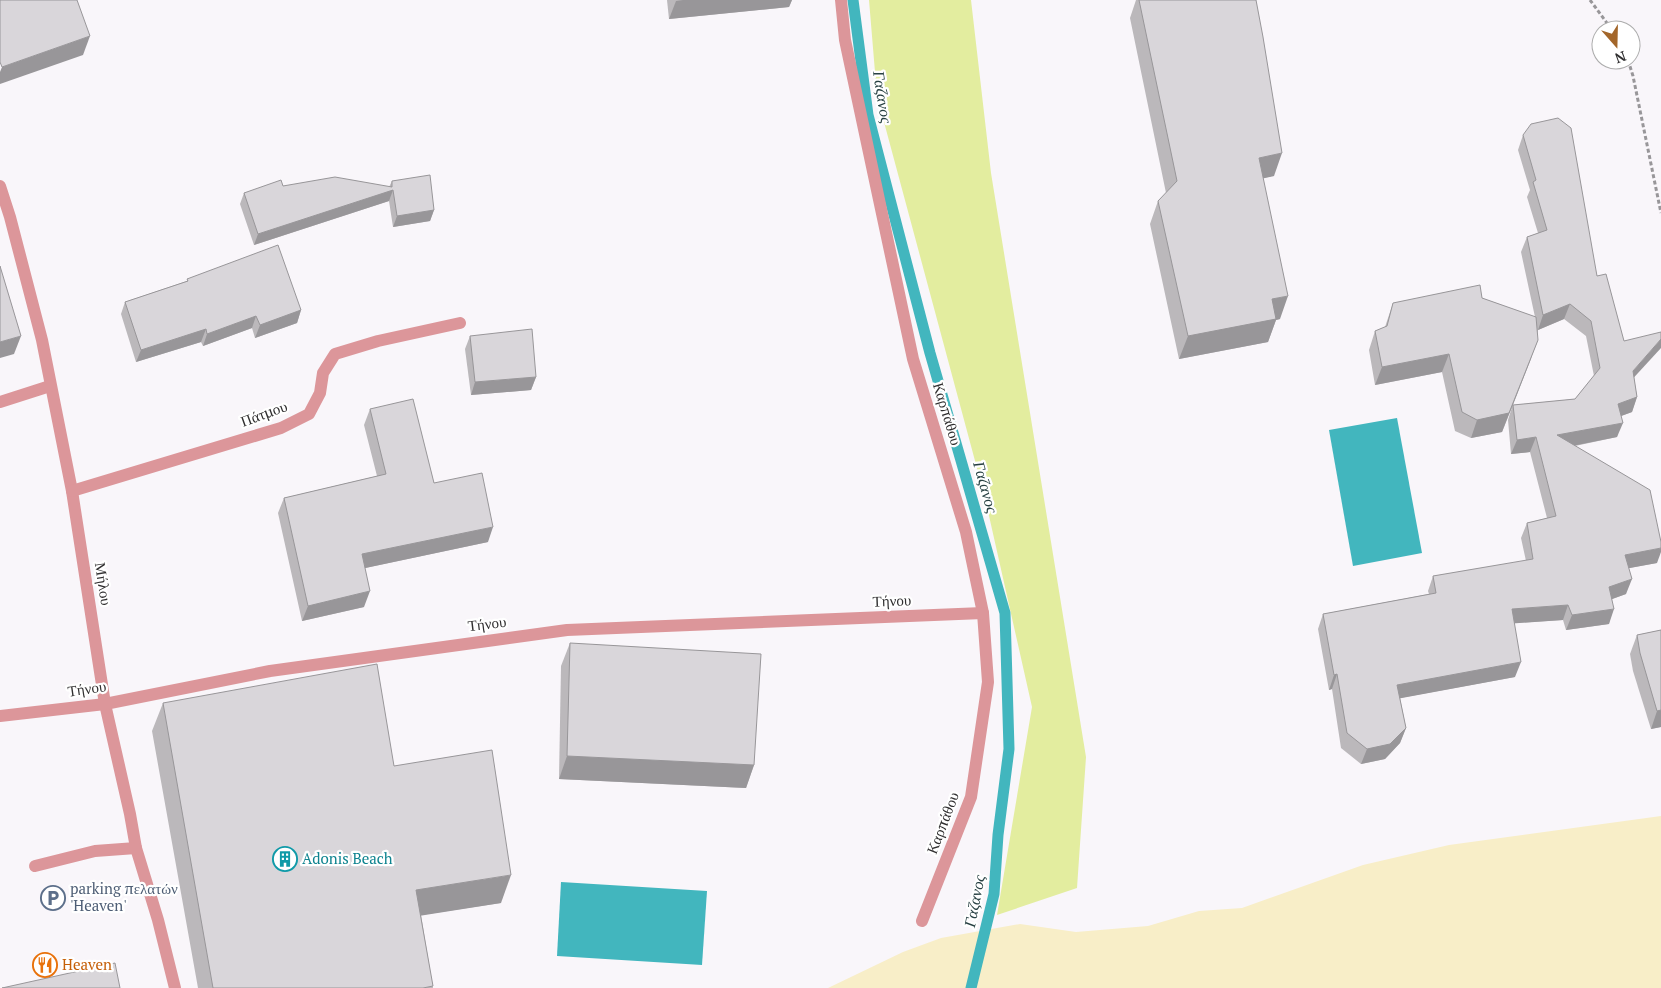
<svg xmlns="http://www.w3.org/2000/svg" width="1661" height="988" font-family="'PT Serif',serif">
  <rect width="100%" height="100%" fill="#f9f6fa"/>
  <!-- green -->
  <path fill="#e3ed9f" d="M869,0h102l20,173 95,584 -9,131 -80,27 35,-208 -47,-209 -108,-402z"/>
  <!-- sand -->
  <path fill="#f8eec8" d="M1661,816v172h-833l75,-36 38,-14 79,-14 56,8 72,-6 51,-15 43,-3 121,-43 86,-20z"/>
  <!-- water -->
  <g fill="#42b6be">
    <path d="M1397,418l25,135 -69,13 -24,-136z"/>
    <path d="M561,882l146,9 -5,74 -145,-9z"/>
  </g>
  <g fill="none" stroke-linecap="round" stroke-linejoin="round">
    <!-- stream -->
    <path stroke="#42b6be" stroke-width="11" d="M853,0l15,115 62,238 75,260 4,136 -11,86 -4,59 -23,94"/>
    <!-- path -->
    <g stroke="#989699" stroke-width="3" stroke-dasharray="4 2.5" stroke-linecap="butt">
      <path d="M1590,0l22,30"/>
      <path d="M1628,60l5,16 28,137"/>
    </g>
    <!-- minor -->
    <g stroke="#dc969a" stroke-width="12">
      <path d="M841,0l4,40 68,319 53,173 17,81 5,69 -17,115 -49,124"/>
      <path d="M0,186l10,31 32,123 30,151 33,213 25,110 6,34 22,72 17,68"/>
      <path d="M0,402l50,-16"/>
      <path d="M72,491l209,-63 28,-14 11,-21 3,-20 12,-19 43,-13 82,-18"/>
      <path d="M0,716l105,-12 165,-33 297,-41 416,-17"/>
      <path d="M35,866l60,-15 41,-3"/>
    </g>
  </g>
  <!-- wall -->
  <g fill="#bbb8bb" fill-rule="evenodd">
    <path d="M667,0h125l-3,7 -120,12z"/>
    <path d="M1136,0h120l18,176 -11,2 17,141 -4,1 -8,22 -89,17 -29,-135 8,-23 8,-8 -36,-175z"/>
    <path d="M1523,135l74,141 37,102 3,19 -5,15 -11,4 -4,21 -42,9 82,117 -28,5 -3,26 -14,5 -3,25 -43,6 -3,-10 -49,3 1,54 -115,21 6,30 -6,15 -15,16 -24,5 -20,-16 -9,-59 -3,1 -11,-61 5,-15 106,-20 -1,-3 5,-15 93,-15 -5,-23 6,-15 20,-5 -17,-66 -19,2 -3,-34 4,-13 -10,25 -31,6 -16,-7 -13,-59 -67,13 -6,-35 6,-19 10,-4 8,-24 89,-5 53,19 -14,-65 6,-15 11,-4 -11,-36 3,-7 -12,-40zM1564,319l22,17 8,40 -19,23 -62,6 18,-46 7,-29z"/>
    <path d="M392,181l42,29 -4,11 -37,6 -4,-26 -135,44 -14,-41 4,-11 39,-7 106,1z"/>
    <path d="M187,279l114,31 -4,13 -42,15 -3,-10 -49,18 -2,-4 -65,20 -15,-48 4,-12 62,-21z"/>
    <path d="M470,336l66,41 -5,13 -60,5 -6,-46z"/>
    <path d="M370,409l64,74 54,59 -123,26 -1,39 -62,14 -24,-108 6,-15 93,-22 -13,-51z"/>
    <path d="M1661,630v97l-10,2 -18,-58 -3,-17 7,-19z"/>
    <path d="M570,643l184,122 -8,23 -187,-9 2,-113z"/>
    <path d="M163,703l231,63 107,137 -80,12 12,73h-235l-46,-257z"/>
  </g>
  <!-- shaded-wall -->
  <g fill="#989699">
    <path d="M683,0h109l-3,7 -120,12 7,-18z"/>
    <path d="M90,36l-7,19 -83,29v-12l2,-5z"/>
    <path d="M1282,153l-8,23 -23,5 8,-23z"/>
    <path d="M393,190l-4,11 -135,44 4,-11z"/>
    <path d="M434,210l-4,11 -37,6 4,-11z"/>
    <path d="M1288,296l-8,23 -4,1 -8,22 -89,17 9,-23 84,-37z"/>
    <path d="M1570,304l-6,15 -26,11 5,-15z"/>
    <path d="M301,310l-4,13 -42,15 5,-13z"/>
    <path d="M256,316l-4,12 -49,18 4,-12z"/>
    <path d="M206,329l-5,13 -65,20 5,-12z"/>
    <path d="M21,336l-7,18 -14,4v-16z"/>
    <path d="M1661,339v9l-34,37 6,-14z"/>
    <path d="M1538,340l-36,92 -31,6 6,-18z"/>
    <path d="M1449,354l-7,18 -67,13 7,-18z"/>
    <path d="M536,377l-5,13 -60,5 4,-13z"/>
    <path d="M1637,397l-5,15 -19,7 5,-15z"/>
    <path d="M1623,423l-6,14 -65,13 5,-15z"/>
    <path d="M1536,437l-6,15 -19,2 6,-14z"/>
    <path d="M493,527l-5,15 -132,28 6,-16z"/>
    <path d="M1661,548v4l-4,11 -38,7 6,-15z"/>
    <path d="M1632,579l-6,15 -22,8 5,-15z"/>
    <path d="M370,591l-6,16 -62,14 6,-15z"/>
    <path d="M1568,605l-5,15 -57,4 6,-15z"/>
    <path d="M1614,609l-5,15 -43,6 6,-15z"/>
    <path d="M1521,662l-6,15 -124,23 6,-15z"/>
    <path d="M1337,674l-5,15 -3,1 5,-15z"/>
    <path d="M1661,710v17l-10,2 6,-18z"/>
    <path d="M1406,728l-6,15 -15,16 -24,5 6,-15z"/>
    <path d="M567,756l187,9 -8,23 -187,-9z"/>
    <path d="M511,875l-10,28 -95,15 10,-28z"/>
  </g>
  <!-- building -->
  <g fill="#d9d6da" stroke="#989699">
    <path d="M0,0h77l13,36 -88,31 -2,-5z"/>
    <path d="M1139,0h117l7,37 19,116 -23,5 29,138 -16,3 4,20 -88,17 -30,-135 19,-20z"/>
    <path d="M1558,118l13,10 26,148 9,-2 18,67 37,-9v7l-28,32 4,26 -19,7 5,19 -66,12 93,55 11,52v6l-36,7 7,24 -23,8 5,22 -42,6 -4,-10 -56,4 9,53 -124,23 9,43 -16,16 -23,5 -20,-16 -10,-59 -3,1 -11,-61 113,-21 -3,-17 100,-17 -6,-36 29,-7 -20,-79 -19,3 -4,-35 62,-6 25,-31 -9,-47 -21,-17 -27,11 -16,-78 20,-7 -14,-48 3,-2 -13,-45 8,-11z"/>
    <path d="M430,175l4,35 -37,6 -4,-26 -135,44 -14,-41 37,-13 2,6 52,-9 57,10v-6z"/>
    <path d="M278,245l23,65 -41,15 -4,-9 -49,18 -1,-5 -65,21 -16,-48 63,-21 -1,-2z"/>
    <path d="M0,266l21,70 -21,6z"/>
    <path d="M1480,285l2,13 54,19 2,23 -29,73 -32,7 -15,-8 -13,-58 -67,13 -7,-36 12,-5 6,-23z"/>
    <path d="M532,329l4,48 -61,5 -5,-46z"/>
    <path d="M413,399l21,84 48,-10 11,54 -131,27 8,37 -62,15 -24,-108 102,-24 -16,-65z"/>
    <path d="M1661,630v80l-4,1 -17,-58 -3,-18z"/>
    <path d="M570,643l191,11 -7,111 -187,-9z"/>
    <path d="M377,664l17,102 98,-16 19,125 -95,15 17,96 -10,2h-210l-50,-285z"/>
    <path d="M115,963l5,25h-118z"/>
  </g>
  <!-- icons -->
  <defs>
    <symbol id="building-ring" viewBox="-11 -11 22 22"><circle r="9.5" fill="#fff" stroke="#0f9aa8" stroke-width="1.5"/><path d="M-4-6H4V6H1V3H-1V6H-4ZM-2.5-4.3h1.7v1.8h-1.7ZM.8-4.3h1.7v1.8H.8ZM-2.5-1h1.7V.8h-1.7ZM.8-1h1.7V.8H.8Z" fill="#0f9aa8"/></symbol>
    <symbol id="parking-ring" viewBox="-11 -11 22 22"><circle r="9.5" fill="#fff" stroke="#5c6f8a" stroke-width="1.5"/><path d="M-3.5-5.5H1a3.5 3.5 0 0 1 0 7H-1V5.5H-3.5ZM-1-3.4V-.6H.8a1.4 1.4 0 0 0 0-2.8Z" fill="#5c6f8a"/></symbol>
    <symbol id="restaurant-ring" viewBox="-11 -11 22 22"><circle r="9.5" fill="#fff" stroke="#e8710a" stroke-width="1.5"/><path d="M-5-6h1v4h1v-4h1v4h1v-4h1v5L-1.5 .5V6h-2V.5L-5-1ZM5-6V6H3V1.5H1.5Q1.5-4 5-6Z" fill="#e8710a"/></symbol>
  </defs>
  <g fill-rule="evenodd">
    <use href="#building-ring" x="271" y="845" width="28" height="28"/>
    <use href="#parking-ring" x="39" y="884" width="28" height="28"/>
    <use href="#restaurant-ring" x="31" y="951" width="28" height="28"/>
  </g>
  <g text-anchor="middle" stroke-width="4.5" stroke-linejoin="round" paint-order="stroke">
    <!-- street labels -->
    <g font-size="15" fill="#302f30" stroke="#fff">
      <text transform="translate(264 414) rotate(-20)" y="5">Πάτμου</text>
      <text transform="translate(947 414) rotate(73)" y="5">Καρπάθου</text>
      <text transform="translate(103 584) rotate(81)" y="5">Μήλου</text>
      <text transform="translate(892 601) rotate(-2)" y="5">Τήνου</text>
      <text transform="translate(487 624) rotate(-7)" y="5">Τήνου</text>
      <text transform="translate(87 689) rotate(-8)" y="5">Τήνου</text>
      <text transform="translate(943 823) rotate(-69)" y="5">Καρπάθου</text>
    </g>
    <!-- culture labels -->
    <g font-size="15" fill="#0d838f" stroke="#fff" text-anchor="start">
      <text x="302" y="864">Adonis Beach</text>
    </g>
    <!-- service labels -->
    <g font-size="15" fill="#4e5e75" stroke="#fff" text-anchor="start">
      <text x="70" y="894">parking πελατών<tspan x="70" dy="17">'Heaven'</tspan></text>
    </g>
    <!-- food labels -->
    <g font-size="15" fill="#c56008" stroke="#fff" text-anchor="start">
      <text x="62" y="970">Heaven</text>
    </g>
    <!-- water labels -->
    <g font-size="16" font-style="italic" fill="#284143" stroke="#fff">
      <text transform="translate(883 97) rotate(81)" y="6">Γαζανος</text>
      <text transform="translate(986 487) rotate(74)" y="6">Γαζανος</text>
      <text transform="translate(974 901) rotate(-79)" y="6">Γαζανος</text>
    </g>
  </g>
  <!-- north arrow -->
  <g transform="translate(1616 45) rotate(160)"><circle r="24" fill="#ffffff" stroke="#acacac"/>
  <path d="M0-4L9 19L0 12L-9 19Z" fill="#a3662a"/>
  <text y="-8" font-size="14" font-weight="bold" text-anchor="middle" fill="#302f30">N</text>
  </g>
</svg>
